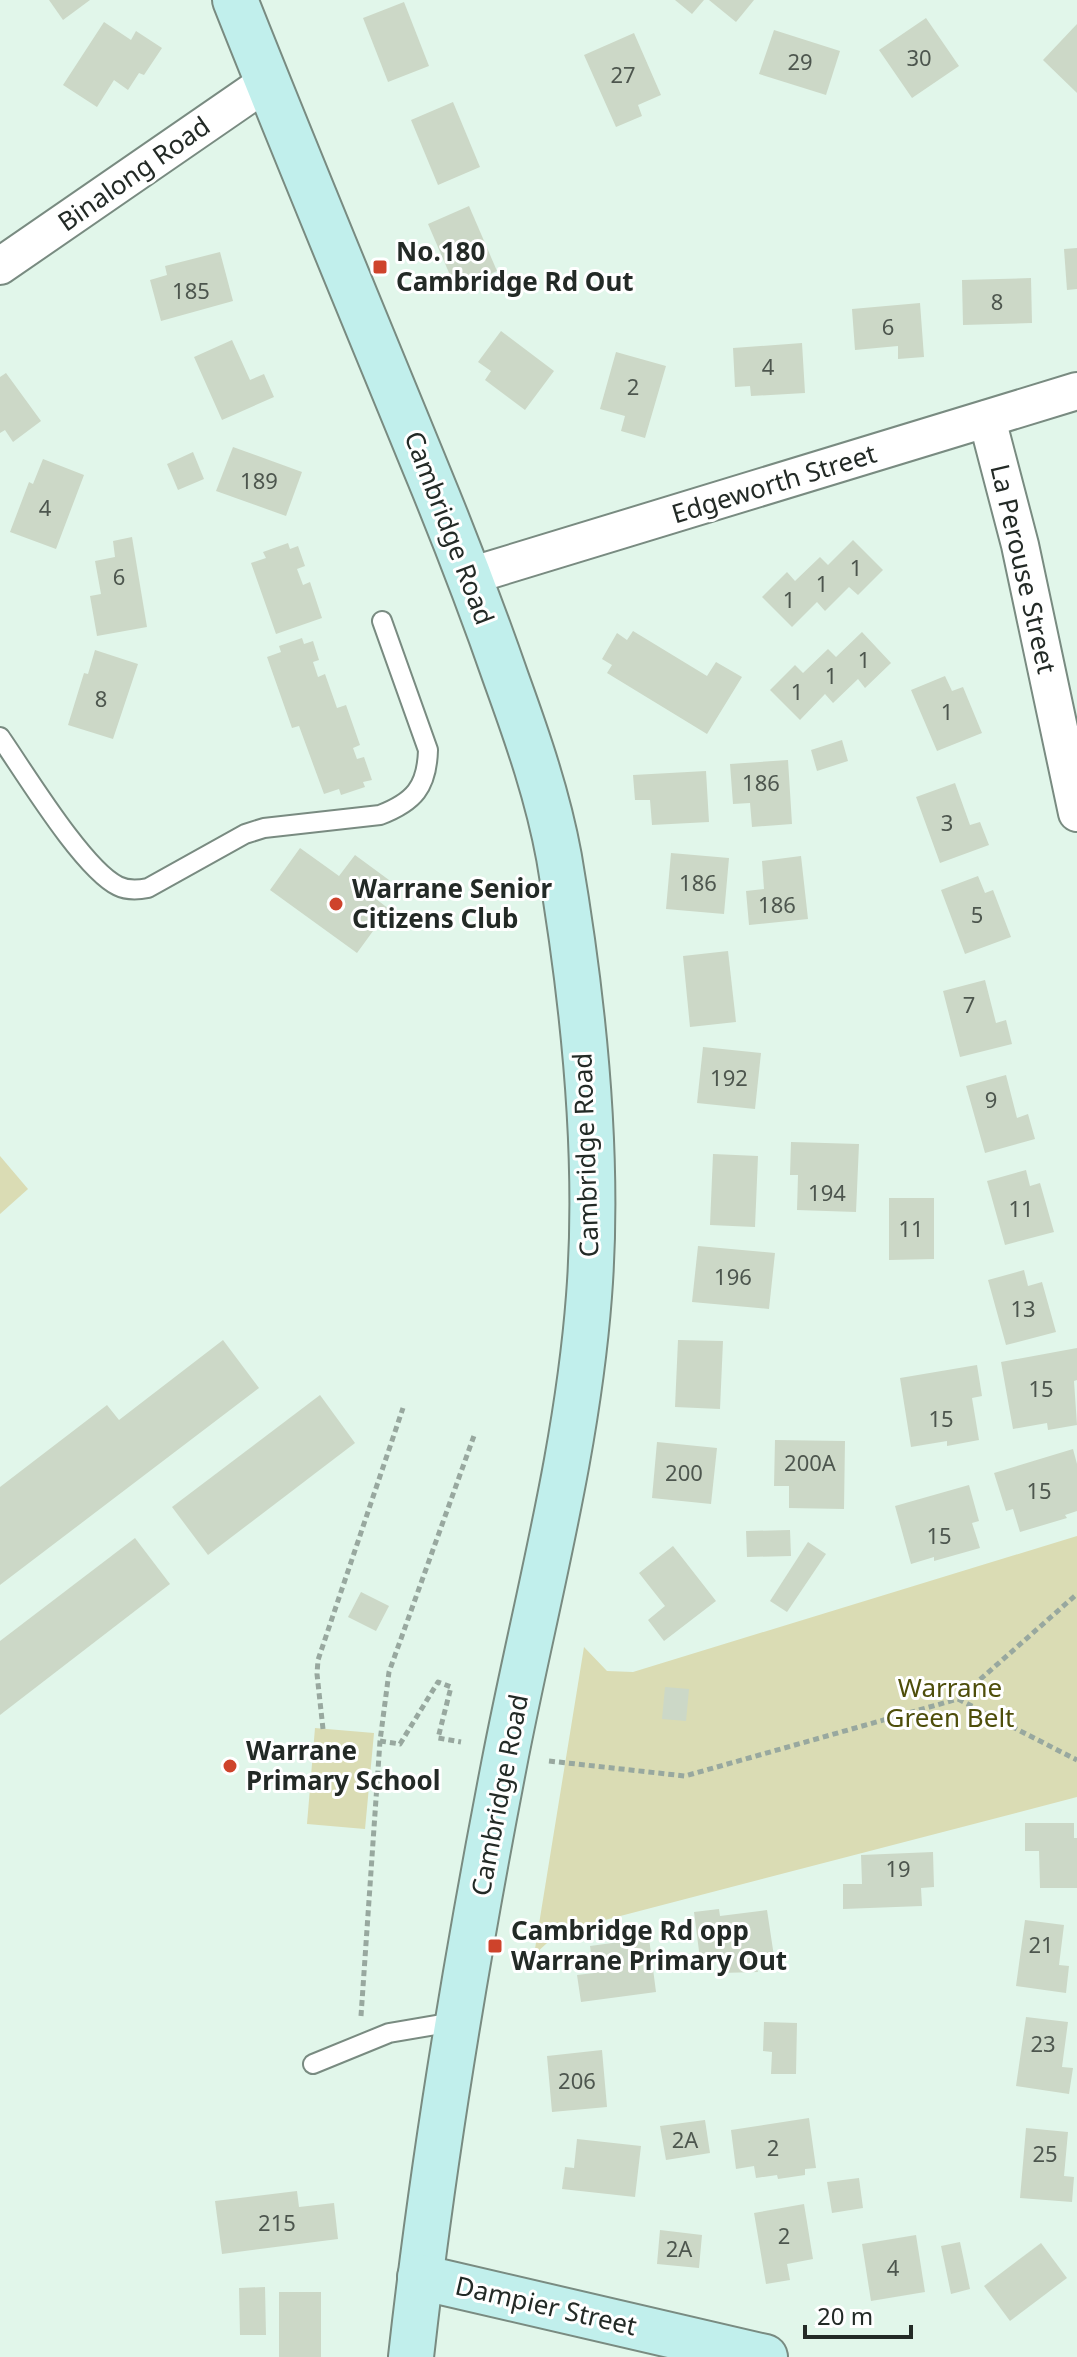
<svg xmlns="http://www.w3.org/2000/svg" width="1077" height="2357" font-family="'Noto Sans',sans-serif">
  <rect width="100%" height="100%" fill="#e1f6ea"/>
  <!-- green -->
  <g fill="#dadcb4">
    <path d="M0,1156l28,33 -28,25z"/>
    <path d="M1077,1536v261l-518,135 -25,23 50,-308 23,24 26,1z"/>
    <path d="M315,1728l59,5 -9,96 -58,-5z"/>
  </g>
  <!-- building -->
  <g fill="#ccd8c7">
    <path d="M49,0h41l-27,20z"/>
    <path d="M675,0h29l-12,14z"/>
    <path d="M709,0h45l-18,22z"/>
    <path d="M404,2l25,64 -41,16 -25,-64z"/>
    <path d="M926,18l33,48 -47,32 -33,-48z"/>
    <path d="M104,22l27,18 5,-9 26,17 -18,27 -5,-2 -11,17 -14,-10 -17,27 -34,-22z"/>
    <path d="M1077,24v69l-34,-33z"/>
    <path d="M774,30l66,21 -14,44 -67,-21z"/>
    <path d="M634,33l27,62 -23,10 4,11 -26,11 -32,-72z"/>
    <path d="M453,102l27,65 -42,18 -27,-65z"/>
    <path d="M469,206l28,65 -41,18 -28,-65z"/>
    <path d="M1077,248v41l-10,1 -3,-41z"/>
    <path d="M220,252l13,49 -72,20 -11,-41 17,-5 -2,-9z"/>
    <path d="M1031,278l1,45 -69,2 -1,-45z"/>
    <path d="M920,303l4,54 -26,2v-13l-43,4 -3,-41z"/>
    <path d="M501,331l53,40 -29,39 -40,-30 6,-9 -13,-9z"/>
    <path d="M232,340l18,40 14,-6 10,23 -52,23 -28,-63z"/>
    <path d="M802,343l3,50 -54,3 -1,-10 -15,1 -2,-39z"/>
    <path d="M616,352l50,14 -21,72 -24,-7 4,-15 -25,-7z"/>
    <path d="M6,373l35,48 -28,21 -8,-12 -5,3v-56z"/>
    <path d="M233,447l69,25 -16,44 -70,-25z"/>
    <path d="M193,452l11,27 -26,11 -11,-26z"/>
    <path d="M43,459l41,16 -28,74 -46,-17 19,-50 4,2z"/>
    <path d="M132,537l15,90 -50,9 -7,-40 11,-2 -6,-33 20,-4 -2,-16z"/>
    <path d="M853,540l30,30 -25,25 -9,-8 -24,24 -8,-9 -25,25 -30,-30 25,-25 8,9 25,-24 8,8z"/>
    <path d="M288,543l2,6 8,-3 7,20 -8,3 6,16 7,-3 12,36 -46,16 -25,-71 15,-5 -3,-6z"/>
    <path d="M633,631l74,45 9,-14 26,15 -35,57 -100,-61 5,-8 -10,-6 15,-26 10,7z"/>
    <path d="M862,632l29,31 -26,25 -7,-9 -25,24 -8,-9 -25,26 -30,-30 25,-25 8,8 25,-24 8,8z"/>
    <path d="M302,638l2,6 9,-3 6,19 -6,2 5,15 7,-3 12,34 9,-3 14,40 -7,3 4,11 7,-2 8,23 -9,2 2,5 -24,8 -2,-6 -15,5 -25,-68 -7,2 -25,-71 14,-5 -2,-6z"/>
    <path d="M95,650l43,14 -25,75 -45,-14 16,-52 4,1z"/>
    <path d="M945,676l7,15 11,-4 19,46 -45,18 -26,-61z"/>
    <path d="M842,740l6,21 -31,10 -6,-21z"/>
    <path d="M788,760l4,64 -40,3 -2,-24 -17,1 -3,-40z"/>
    <path d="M706,771l3,51 -57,3 -2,-25h-15l-2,-25z"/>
    <path d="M955,783l15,42 10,-3 9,23 -49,18 -24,-66z"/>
    <path d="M300,848l39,28 16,-21 34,25 -13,19 13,10 -32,44 -87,-63z"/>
    <path d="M671,853l58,5 -5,56 -58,-5z"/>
    <path d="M801,856l7,63 -59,6 -3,-34 18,-2 -2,-28z"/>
    <path d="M978,876l7,17 8,-3 18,47 -46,17 -24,-64z"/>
    <path d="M728,951l8,71 -46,5 -7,-71z"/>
    <path d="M985,980l11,43 10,-3 6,24 -52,13 -17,-66z"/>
    <path d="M703,1047l58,6 -6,56 -58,-6z"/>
    <path d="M1006,1075l11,43 11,-4 7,25 -50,14 -19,-67z"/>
    <path d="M791,1142l68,2 -3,68 -59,-2 1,-35h-8z"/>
    <path d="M713,1154l45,2 -3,71 -45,-2z"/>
    <path d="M1026,1170l4,16 10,-3 14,49 -49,13 -18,-64z"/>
    <path d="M889,1198h45v61l-45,1z"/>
    <path d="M698,1246l77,7 -6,56 -77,-7z"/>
    <path d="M1024,1270l4,16 14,-4 14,50 -50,13 -18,-65z"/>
    <path d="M223,1340l36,48 -259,197v-98l107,-82 12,15z"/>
    <path d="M678,1340l45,1 -3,68 -45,-2z"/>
    <path d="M1077,1348v32l-3,1 3,44 -29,5 -1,-7 -34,6 -12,-67z"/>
    <path d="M977,1365l5,31 -10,2 7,42 -32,6v-5l-36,6 -11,-69z"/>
    <path d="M320,1395l35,48 -147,112 -36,-48z"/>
    <path d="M775,1440l70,1 -1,68 -55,-1v-22h-15z"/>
    <path d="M657,1442l60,6 -6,56 -59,-6z"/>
    <path d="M1073,1449l4,15v47l-12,4 2,3 -47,14 -7,-23 -7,2 -12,-38z"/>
    <path d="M969,1485l10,36 -7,2 8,25 -46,13v-4l-23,7 -16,-58z"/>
    <path d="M790,1530l1,26 -44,1 -1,-26z"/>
    <path d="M135,1538l35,46 -170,131v-74z"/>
    <path d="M808,1542l18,12 -39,58 -17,-11z"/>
    <path d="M673,1546l43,55 -52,40 -16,-21 17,-14 -26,-33z"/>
    <path d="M361,1592l28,14 -13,25 -28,-14z"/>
    <path d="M665,1687l24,2 -3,32 -24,-2z"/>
    <path d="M1025,1823h49v15h3v50h-37l-1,-37h-14z"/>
    <path d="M933,1852l1,35 -13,1 1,18 -79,3v-25h19l-1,-29z"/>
    <path d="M719,1909l1,7 47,-6 8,53 -19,2 2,7 -38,1 -3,-17 -17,3 -6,-47z"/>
    <path d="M1025,1920l39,5 -5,40 10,1 -3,27 -50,-7z"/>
    <path d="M649,1938l7,54 -75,10 -4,-27 17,-2 -4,-27z"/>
    <path d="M1026,2017l42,5 -6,45 11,1 -4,26 -53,-8z"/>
    <path d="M764,2022l33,1 -1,51h-25l1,-22 -9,-1z"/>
    <path d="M602,2050l5,57 -55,5 -5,-56z"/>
    <path d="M809,2118l7,50 -11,1v6l-27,4 -1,-4 -21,3 -2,-12 -18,3 -5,-39z"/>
    <path d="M705,2120l5,33 -44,7 -6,-34z"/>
    <path d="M1026,2128l42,4 -4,44 10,1 -2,25 -52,-4z"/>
    <path d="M577,2139l64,7 -6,51 -73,-8 3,-22 9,1z"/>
    <path d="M859,2178l4,30 -31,5 -5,-31z"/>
    <path d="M297,2191l2,16 35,-4 4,36 -116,15 -7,-53z"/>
    <path d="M804,2204l9,55 -26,5 3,16 -24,4 -12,-71z"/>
    <path d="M660,2230l42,5 -3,33 -42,-4z"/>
    <path d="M916,2235l9,57 -54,9 -9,-57z"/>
    <path d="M960,2242l10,47 -19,5 -10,-48z"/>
    <path d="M1041,2243l26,35 -57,43 -26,-35z"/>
    <path d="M265,2287l1,48h-26l-1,-47z"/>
    <rect x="279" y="2292" width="42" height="65"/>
  </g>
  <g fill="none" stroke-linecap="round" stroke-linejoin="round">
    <defs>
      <g id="lane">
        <path d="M0,737c25,36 83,132 118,149 10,5 20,4 30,2l97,-54 19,-6 116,-13c34,-13 47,-28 48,-65l-46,-129"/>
        <path d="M313,2064l76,-31 70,-12"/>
      </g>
      <g id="street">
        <path d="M0,266l267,-184"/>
        <path d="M987,419l33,126 57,268"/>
        <path d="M470,576l607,-185"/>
      </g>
      <g id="secondary">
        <path d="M235,0c63,159 129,317 194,476 28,68 54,136 78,205 21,58 41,116 52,176 24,140 41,297 30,439 -12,159 -55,313 -85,469 -38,196 -71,394 -93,592"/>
        <path d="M420,2277l345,80"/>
      </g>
    </defs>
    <!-- lane casing -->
    <use href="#lane" stroke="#798b81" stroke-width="22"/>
    <!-- street casing -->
    <use href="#street" stroke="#798b81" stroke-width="40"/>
    <!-- secondary casing -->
    <use href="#secondary" stroke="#798b81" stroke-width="48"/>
    <!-- path -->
    <g stroke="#98a89f" stroke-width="5" stroke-dasharray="6 4" stroke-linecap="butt">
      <path d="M958,1699l119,61"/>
      <path d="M323,1729l-6,-55 1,-14 85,-252"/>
      <path d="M380,1741l20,3 38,-62 13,5 -13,51 23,4"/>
      <path d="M549,1761l136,15 273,-77 119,-105"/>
      <path d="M361,2016l19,-275 9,-69 86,-239"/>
    </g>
    <!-- lane -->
    <use href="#lane" stroke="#fff" stroke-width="18"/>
    <!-- street -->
    <use href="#street" stroke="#fff" stroke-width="36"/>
    <!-- secondary -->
    <use href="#secondary" stroke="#c1efec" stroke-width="44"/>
  </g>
  <!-- markers -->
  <g fill="#ce432b" stroke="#fff" stroke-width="3">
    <rect x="372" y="259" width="16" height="16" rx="4"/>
    <circle cx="336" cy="904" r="8"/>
    <circle cx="230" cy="1766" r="8"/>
    <rect x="487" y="1938" width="16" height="16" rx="4"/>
  </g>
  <g text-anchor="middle" stroke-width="6" stroke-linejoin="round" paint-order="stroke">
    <!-- number labels -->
    <g font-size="22" fill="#4d564e">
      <text x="919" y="66">30</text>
      <text x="800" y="70">29</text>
      <text x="623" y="83">27</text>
      <text x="191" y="299">185</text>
      <text x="997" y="310">8</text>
      <text x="888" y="335">6</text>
      <text x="768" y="375">4</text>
      <text x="633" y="395">2</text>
      <text x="259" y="489">189</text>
      <text x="45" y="516">4</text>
      <text x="856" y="576">1</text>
      <text x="119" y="585">6</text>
      <text x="822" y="592">1</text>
      <text x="789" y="608">1</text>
      <text x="864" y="668">1</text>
      <text x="831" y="684">1</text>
      <text x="797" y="700">1</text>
      <text x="101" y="707">8</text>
      <text x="947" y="720">1</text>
      <text x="761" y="791">186</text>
      <text x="947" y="831">3</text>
      <text x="698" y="891">186</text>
      <text x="777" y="913">186</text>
      <text x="977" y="923">5</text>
      <text x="969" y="1013">7</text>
      <text x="729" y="1086">192</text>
      <text x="991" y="1108">9</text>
      <text x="827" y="1201">194</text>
      <text x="1021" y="1217">11</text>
      <text x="911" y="1237">11</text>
      <text x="733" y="1285">196</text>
      <text x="1023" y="1317">13</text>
      <text x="1041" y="1397">15</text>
      <text x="941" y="1427">15</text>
      <text x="810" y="1471">200A</text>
      <text x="684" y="1481">200</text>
      <text x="1039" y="1499">15</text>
      <text x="939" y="1544">15</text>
      <text x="898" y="1877">19</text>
      <text x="1041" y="1953">21</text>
      <text x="1043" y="2052">23</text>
      <text x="577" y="2089">206</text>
      <text x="685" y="2148">2A</text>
      <text x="773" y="2156">2</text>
      <text x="1045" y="2162">25</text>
      <text x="277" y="2231">215</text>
      <text x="784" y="2244">2</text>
      <text x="679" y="2257">2A</text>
      <text x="893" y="2276">4</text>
    </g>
    <!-- street labels -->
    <g font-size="26" fill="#232a26" stroke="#fff">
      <text transform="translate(134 174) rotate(-35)" y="9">Binalong Road</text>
      <text transform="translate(774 484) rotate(-17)" y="9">Edgeworth Street</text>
      <text transform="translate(449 528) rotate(69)" y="9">Cambridge Road</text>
      <text transform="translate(1023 569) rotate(77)" y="9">La Perouse Street</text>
      <text transform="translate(586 1155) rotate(-92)" y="9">Cambridge Road</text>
      <text transform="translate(500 1795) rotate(-79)" y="9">Cambridge Road</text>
      <text transform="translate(546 2306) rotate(13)" y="9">Dampier Street</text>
    </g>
    <!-- poi labels -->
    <g font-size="26" font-weight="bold" fill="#232a26" stroke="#fff" text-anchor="start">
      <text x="396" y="261">No.180<tspan x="396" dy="30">Cambridge Rd Out</tspan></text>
      <text x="352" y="898">Warrane Senior<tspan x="352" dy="30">Citizens Club</tspan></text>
      <text x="246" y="1760">Warrane<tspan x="246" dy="30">Primary School</tspan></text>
      <text x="511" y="1940">Cambridge Rd opp<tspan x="511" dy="30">Warrane Primary Out</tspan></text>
    </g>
    <!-- park labels -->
    <g font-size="26" fill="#4e4e0a" stroke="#fff">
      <text x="950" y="1697">Warrane<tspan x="950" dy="30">Green Belt</tspan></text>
    </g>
  </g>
  <!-- scale -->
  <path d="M805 2325v12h106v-12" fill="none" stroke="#232a26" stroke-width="4"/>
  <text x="817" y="2325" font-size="24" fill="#232a26" stroke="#ffffff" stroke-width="6" paint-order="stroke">20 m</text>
</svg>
